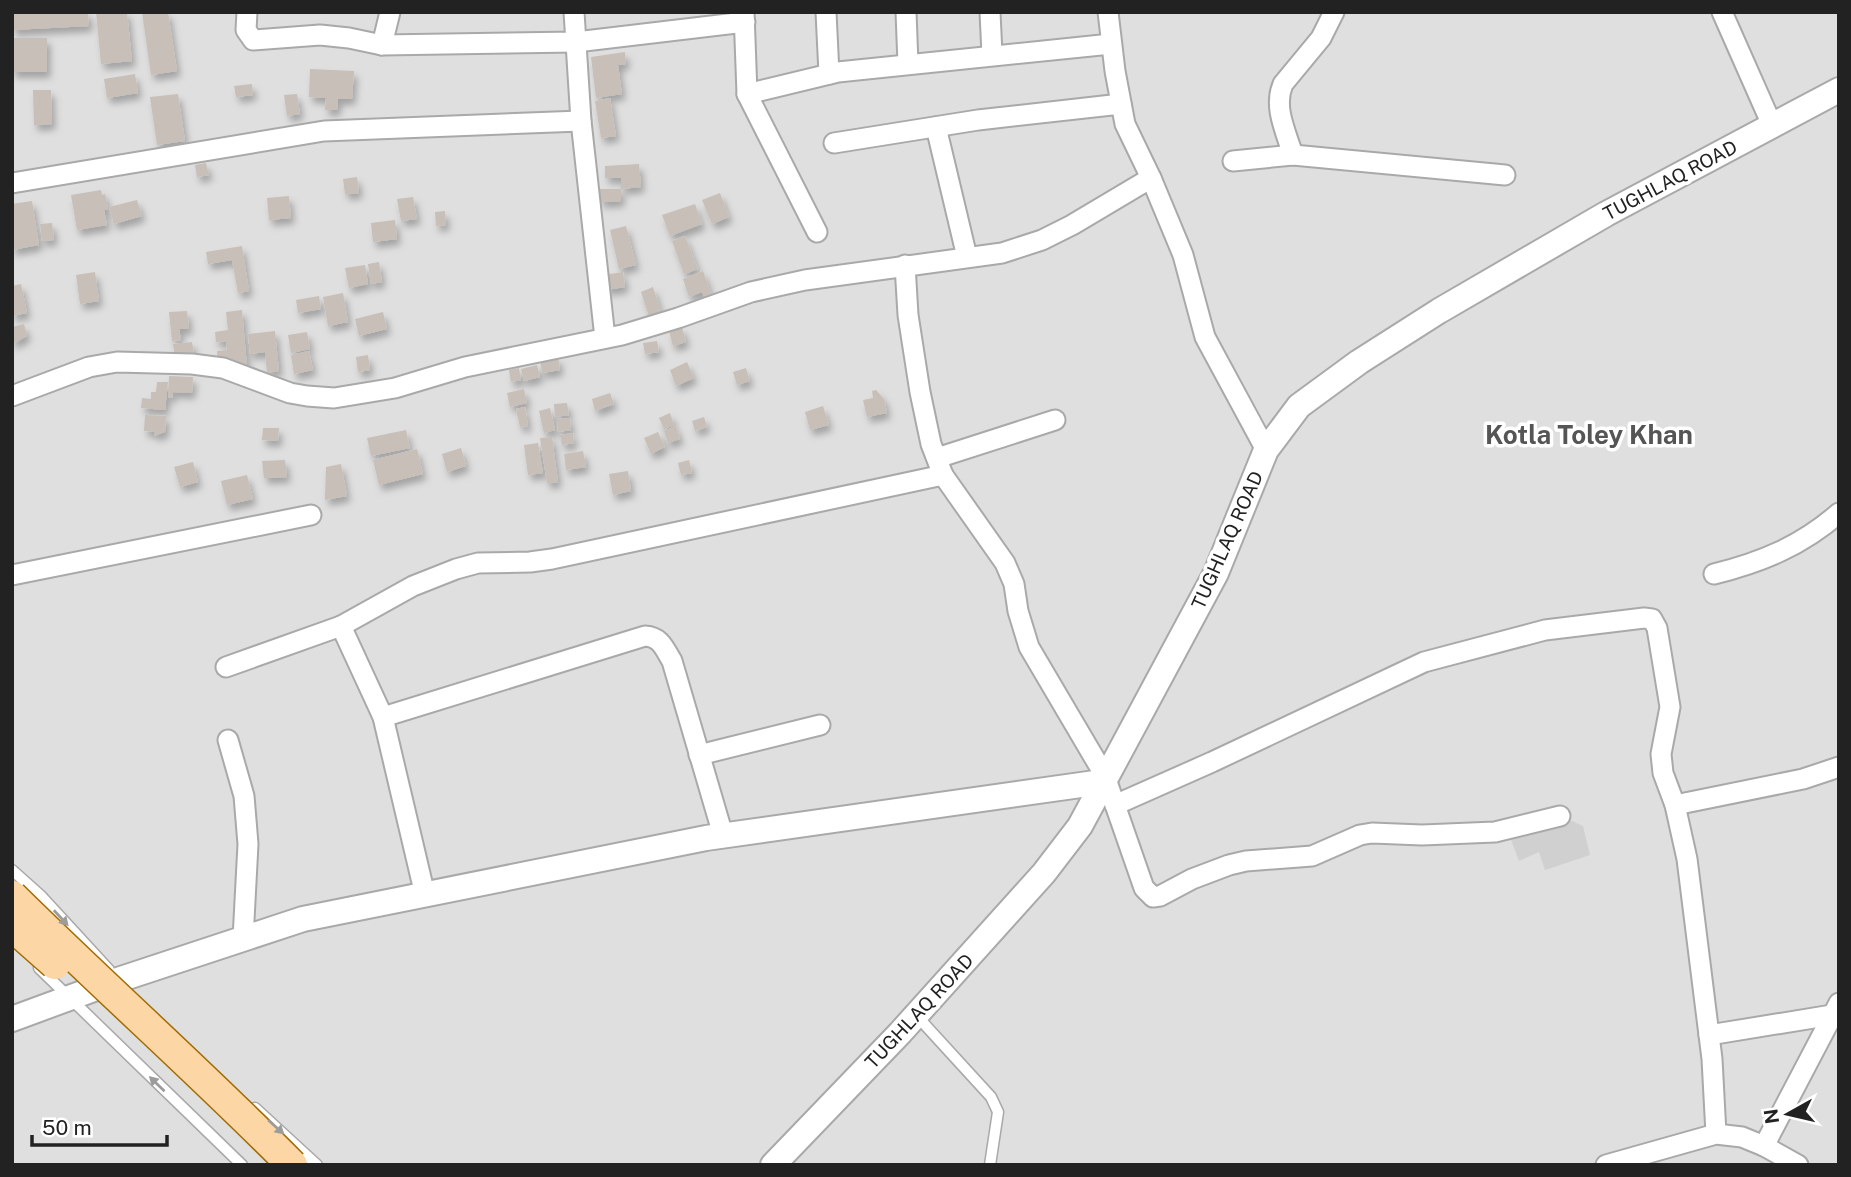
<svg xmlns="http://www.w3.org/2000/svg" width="1851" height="1177" font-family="'Public Sans',sans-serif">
  <defs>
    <filter id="shadow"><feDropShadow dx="3.5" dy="6" stdDeviation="3.5" flood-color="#0004"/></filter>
  </defs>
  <rect width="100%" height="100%" fill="#f2efe9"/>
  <!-- residential -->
  <rect fill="#e0dfdf" x="12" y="12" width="1827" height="1153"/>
  <!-- religious -->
  <path fill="#d0d0d0" d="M1572,821l11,5 7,29 -45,15 -6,-18 -20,9 -8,-21 49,-18z"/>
  <!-- building -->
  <g fill="#c7bfb8" filter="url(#shadow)">
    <path d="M12,12h76l1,14 -77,4z"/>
    <path d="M96,12h31l5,49 -31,3z"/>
    <path d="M142,12h26l9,59 -26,4z"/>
    <rect x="12" y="38" width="35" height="34"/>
    <path d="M625,52l1,12 -8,1 4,29 -26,4 -5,-41z"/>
    <path d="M310,69l44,2 -2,28h-14l-1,11h-12l1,-12 -17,-1z"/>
    <path d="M135,74l3,19 -31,5 -3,-19z"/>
    <path d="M252,84l1,11 -17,2 -2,-11z"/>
    <path d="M33,90h18l1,34 -18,1z"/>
    <path d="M178,94l7,47 -28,4 -7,-48z"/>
    <path d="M297,94l3,20 -13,2 -3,-21z"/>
    <path d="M610,98l6,38 -15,2 -6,-37z"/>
    <path d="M206,163l3,12 -12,2 -2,-12z"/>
    <path d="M639,164l2,23 -20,2v-11h-16v-12z"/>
    <path d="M357,177l2,16 -14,1 -2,-15z"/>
    <path d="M599,189h22v12l-21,1z"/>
    <path d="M101,190l1,5 3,-1 3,15 -4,1 3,15 -30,5 -6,-35z"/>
    <path d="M720,193l9,24 -17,7 -10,-24z"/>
    <path d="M289,196l2,22 -22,2 -2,-22z"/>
    <path d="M413,197l4,22 -16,2 -4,-22z"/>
    <path d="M137,200l5,16 -28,8 -5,-17z"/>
    <path d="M32,201l7,44 -27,5v-46z"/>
    <path d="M695,204l7,20 -32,12 -8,-21z"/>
    <path d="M445,211l1,14 -10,1 -1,-14z"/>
    <path d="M395,220l2,19 -24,3 -2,-19z"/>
    <path d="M52,223l2,17 -12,1 -2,-17z"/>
    <path d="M626,226l10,39 -17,4 -9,-39z"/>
    <path d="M685,236l13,33 -14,5 -12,-33z"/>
    <path d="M242,246l7,45 -11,2 -6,-33 -24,4 -2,-12z"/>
    <path d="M379,262l3,20 -11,2 -3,-20z"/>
    <path d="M365,265l3,19 -19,4 -4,-20z"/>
    <path d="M703,271l9,26 -7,2 -3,-7 -13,5 -6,-18z"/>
    <path d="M95,272l4,29 -19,3 -4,-29z"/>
    <path d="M623,272l2,15 -19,3 -3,-15z"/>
    <path d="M21,284l6,29 -15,3v-30z"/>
    <path d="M653,287l8,25 -12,4 -8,-24z"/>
    <path d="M343,293l5,29 -20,4 -5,-29z"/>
    <path d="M319,296l2,13 -23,4 -2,-13z"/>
    <path d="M242,310l5,57 -29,-6 -1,-10 10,-1 -1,-9 -10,1 -1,-10 13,-2 -2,-18z"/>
    <path d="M187,311l2,18h-10l2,11 -9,1 -3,-29z"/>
    <path d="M383,312l4,17 -28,7 -4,-17z"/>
    <path d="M24,324l3,12 -15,8v-17z"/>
    <path d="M682,327l4,15 -13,4 -4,-15z"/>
    <path d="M275,331l4,40 -12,1 -2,-20 -15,2 -2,-20z"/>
    <path d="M307,332l3,17 -19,4 -3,-18z"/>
    <path d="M657,341l2,11 -14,2 -2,-11z"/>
    <path d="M192,342l2,13 -19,2 -2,-13z"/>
    <path d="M309,351l4,19 -19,4 -3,-19z"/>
    <path d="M368,355l2,15 -12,2 -2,-15z"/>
    <path d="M558,357l2,13 -18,3 -2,-13z"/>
    <path d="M687,362l7,16 -18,8 -6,-16z"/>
    <path d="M537,365l3,12 -16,4 -3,-12z"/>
    <path d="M519,368l2,12 -10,2 -2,-12z"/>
    <path d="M746,368l4,13 -13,4 -4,-13z"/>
    <path d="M169,376l24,1 -1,16 -19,-1 -1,6 -4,-1z"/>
    <path d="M157,382h11l-3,28 -24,-2 1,-10 9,1v-7h5z"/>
    <path d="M524,389l3,14 -17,4 -3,-14z"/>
    <path d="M876,390l8,9 3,14 -20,4 -4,-17 10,-2 -1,-7z"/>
    <path d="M610,393l4,11 -19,7 -3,-12z"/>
    <path d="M567,403l2,12 -14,2 -1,-13z"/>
    <path d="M823,406l6,19 -19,5 -5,-18z"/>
    <path d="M525,407l3,19 -8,1 -4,-18z"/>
    <path d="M550,408l5,22 -11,3 -5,-22z"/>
    <path d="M670,413l4,12 -10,4 -5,-11z"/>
    <path d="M145,415l21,1 -1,16 -11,4 1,-4 -11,-1z"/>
    <path d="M704,417l3,10 -12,4 -3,-10z"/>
    <path d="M570,418l1,12 -13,2 -1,-13z"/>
    <path d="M676,426l4,13 -12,4 -4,-12z"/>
    <path d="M263,428h16l-1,13 -16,-1z"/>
    <path d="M406,430l4,18 -39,8 -4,-18z"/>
    <path d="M658,432l7,15 -14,7 -7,-16z"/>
    <path d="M573,433l1,10 -12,2 -2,-10z"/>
    <path d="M552,437l6,45 -11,1 -7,-45z"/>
    <path d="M538,443l5,30 -15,2 -4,-30z"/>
    <path d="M461,448l5,18 -19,6 -5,-18z"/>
    <path d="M417,449l6,25 -44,11 -6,-25z"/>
    <path d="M583,451l3,16 -20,3 -2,-16z"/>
    <path d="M285,460l2,17 -23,1 -2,-17z"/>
    <path d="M689,460l3,13 -11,2 -3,-12z"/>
    <path d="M193,462l5,20 -18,5 -6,-20z"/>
    <path d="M341,464l6,32 -22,4 1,-33z"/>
    <path d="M628,471l3,20 -18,4 -4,-21z"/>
    <path d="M247,475l6,24 -26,6 -6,-24z"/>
  </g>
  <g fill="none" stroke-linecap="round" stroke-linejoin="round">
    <defs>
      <g id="service">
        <path d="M12,870l28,25 69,75"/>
        <path d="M39,968l203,197"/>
        <path d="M916,1015l75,82 7,15 -8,53"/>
        <path d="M255,1108l62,57"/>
      </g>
      <g id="minor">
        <path d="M247,12l-1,18 7,10 67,-5 29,3 33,7 194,-3 169,-20"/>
        <path d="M574,12l7,109 24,217"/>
        <path d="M744,12l3,82 70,138"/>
        <path d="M826,12l3,62"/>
        <path d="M906,12l2,52"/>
        <path d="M990,12l2,43"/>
        <path d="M1108,12l7,59 10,53 26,54 32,77 22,82 61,113"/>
        <path d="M1722,12l50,113"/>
        <path d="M382,45l8,-33"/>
        <path d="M747,94l91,-22 273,-28"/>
        <path d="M936,127l31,130"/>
        <path d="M834,143l144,-23 143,-16"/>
        <path d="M1293,155c-7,-23 -20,-48 -10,-71l38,-46 13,-26"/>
        <path d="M1233,161l60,-6 212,20"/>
        <path d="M12,183l312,-52 257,-10"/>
        <path d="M905,265l3,50 12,77 11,52 12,31 62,88 9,21 4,27 11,36 76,129 39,112 9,9 7,-1 32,-17 37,-14 17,-4 66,-5 48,-21 12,-2 50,2 73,-3 65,-16"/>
        <path d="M12,396l77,-29 28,-5 75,2 31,4 67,25 17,3 27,2 61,-10 70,-21 157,-32 56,-17 73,-26 54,-12 197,-27 40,-13 30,-15 79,-47"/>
        <path d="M937,458l118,-38"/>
        <path d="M1714,574c48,-12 87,-28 125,-61"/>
        <path d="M12,575l299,-60"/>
        <path d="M341,626l42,91 42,178"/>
        <path d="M226,667l115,-41 72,-40 43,-17 22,-6 52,-1 22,-3 391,-84"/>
        <path d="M383,717l262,-81c16,1 19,12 27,25l51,174"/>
        <path d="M228,740l16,56 4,48 -5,95"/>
        <path d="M699,755l121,-30"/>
        <path d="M1115,805l97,-43 212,-100 121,-32 99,-12 8,1 5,9 13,79 -9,47 2,19 12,32 12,54 25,200 4,75"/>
        <path d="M1675,805l128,-26 36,-12"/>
        <path d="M1709,1035l123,-20"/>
        <path d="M1764,1146l75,-143"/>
        <path d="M1606,1165l110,-31 26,3 22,9 34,19"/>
      </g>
      <g id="tertiary">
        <path d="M12,1019l106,-39 185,-61 403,-81 396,-56"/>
        <path d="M773,1165l127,-132 144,-160 36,-47 136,-253 50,-123 33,-44 60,-44 80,-51 167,-97 233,-124"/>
      </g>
    </defs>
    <!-- service casing -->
    <use href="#service" stroke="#a9a9a9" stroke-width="13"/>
    <!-- minor casing -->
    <use href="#minor" stroke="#a9a9a9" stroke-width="23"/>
    <!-- tertiary casing -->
    <use href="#tertiary" stroke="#a9a9a9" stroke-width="28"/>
    <!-- service -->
    <use href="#service" stroke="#fff" stroke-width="10"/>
    <!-- minor -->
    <use href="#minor" stroke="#fff" stroke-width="19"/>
    <!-- tertiary -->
    <use href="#tertiary" stroke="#fff" stroke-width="24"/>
    <defs>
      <g id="primary-bridge">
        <path d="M12,896c92,91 189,177 280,269"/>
        <path d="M12,926l43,38"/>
      </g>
    </defs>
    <!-- primary-bridge casing -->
    <use href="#primary-bridge" stroke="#a06b00" stroke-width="33" stroke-linecap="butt"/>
    <!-- primary-bridge -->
    <use href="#primary-bridge" stroke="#fcd6a4" stroke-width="30"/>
  </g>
  <!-- one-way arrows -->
  <defs><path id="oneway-solid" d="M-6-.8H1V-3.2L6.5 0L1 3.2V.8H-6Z" transform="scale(1.75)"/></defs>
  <g fill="#9c9c9c">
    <use href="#oneway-solid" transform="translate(61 918) rotate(47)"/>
    <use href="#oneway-solid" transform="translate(157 1084) rotate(-136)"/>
    <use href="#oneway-solid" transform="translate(276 1127) rotate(42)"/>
  </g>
  <g text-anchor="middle" stroke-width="7" stroke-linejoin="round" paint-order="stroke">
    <!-- street labels -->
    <g font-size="19" fill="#222" stroke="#fff">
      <text transform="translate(1670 180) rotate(-28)" y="7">TUGHLAQ ROAD</text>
      <text transform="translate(1227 540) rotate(-66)" y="7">TUGHLAQ ROAD</text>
      <text transform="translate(919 1011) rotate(-47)" y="7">TUGHLAQ ROAD</text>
    </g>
    <!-- district labels -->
    <g font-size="26" font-weight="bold" fill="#555" stroke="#fff">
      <text x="1589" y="444">Kotla Toley Khan</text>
    </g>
  </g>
  <!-- border -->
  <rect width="1851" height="1177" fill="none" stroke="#222222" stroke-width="28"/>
  <!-- north arrow -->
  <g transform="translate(1788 1114) rotate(262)" stroke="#ffffff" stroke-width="5" paint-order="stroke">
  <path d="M0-5L12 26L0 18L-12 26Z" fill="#222222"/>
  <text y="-10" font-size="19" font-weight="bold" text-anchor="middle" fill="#222222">N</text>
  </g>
  <!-- scale -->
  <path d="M32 1135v10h135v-10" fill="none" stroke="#222222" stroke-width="3.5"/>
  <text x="42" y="1135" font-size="21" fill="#222222" stroke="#ffffff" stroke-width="5" paint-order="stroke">50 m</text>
</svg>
